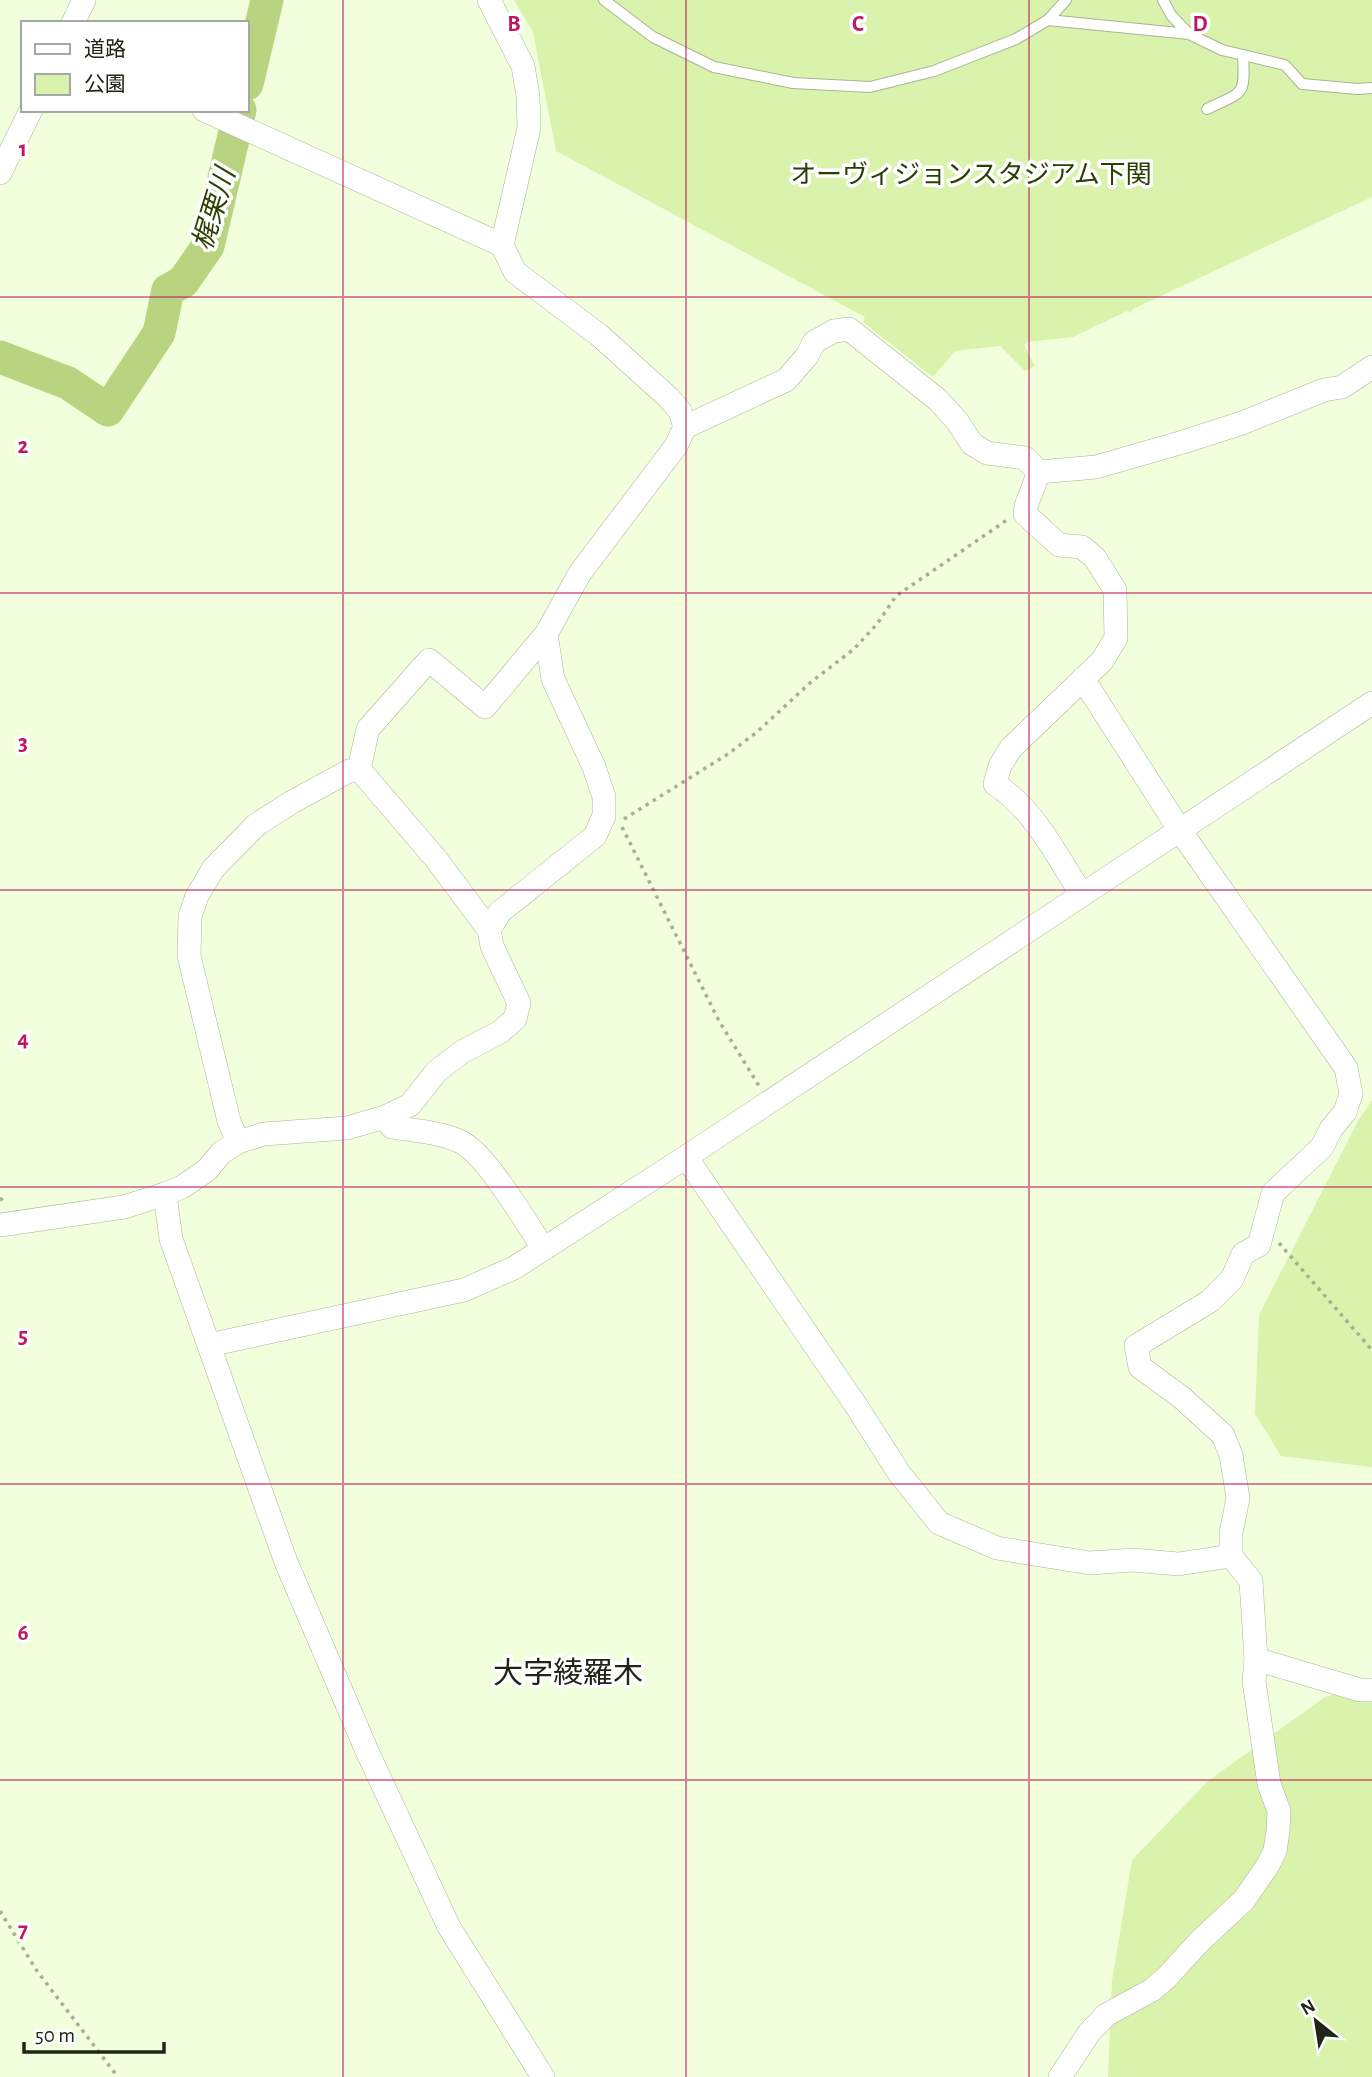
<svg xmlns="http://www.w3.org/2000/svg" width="1372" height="2077" font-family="'Alegreya Sans','Noto Sans JP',sans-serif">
  <rect width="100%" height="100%" fill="#f2ffdc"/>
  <!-- green -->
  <g fill="#d9f2ac">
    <path d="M514,0h858v197l-239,112 -2,4 -4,-2 -54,26 -46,5 -3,3 11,21 -10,5 -25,-25 -45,5 -22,26 -70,-55 2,-5 -309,-166 -23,-119z"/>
    <path d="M1372,1100v367l-91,-11 -26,-42 4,-99 99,-194z"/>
    <path d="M1372,1684v393h-264l4,-96 20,-121 76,-79 117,-84z"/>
  </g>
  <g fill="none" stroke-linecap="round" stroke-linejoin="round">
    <!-- river -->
    <g stroke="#b8d481" stroke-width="33">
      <path d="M247,84l20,-84"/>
      <path d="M0,357l68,26 40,27 51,-77 9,-43 15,-8 25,-36 32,-136"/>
    </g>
    <defs>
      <g id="lane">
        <path d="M604,0l49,37 61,30 79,16 77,4 64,-16 82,-32 32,-19 18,-20"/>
        <path d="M1163,0l8,15 18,19 33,16 63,15 17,19 56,5 14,-1"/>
        <path d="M1048,20l141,14"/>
        <path d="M1207,109c37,-18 38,-12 36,-54"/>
      </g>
      <g id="street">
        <path d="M489,0l34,66 5,30 1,32 -27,117 13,27 84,63 70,63 11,13 5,16"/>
        <path d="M73,23l11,-23"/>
        <path d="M204,110l298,135"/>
        <path d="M0,173l31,-63"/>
        <path d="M1039,472l-13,34 -1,8 34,31 23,2 13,11 20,32 1,48 -14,23 -91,87 -11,18 -5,18c40,26 62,72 87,111"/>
        <path d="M1039,472l57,-5 87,-25 59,-19 82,-33 18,-3 30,-20"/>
        <path d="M359,769l9,-40 61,-69 56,47 61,-73 34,-61 96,-127 9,-19 101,-47 21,-24 7,-14 20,-11 15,-2 89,71 19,21 15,23 15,9 38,5 14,14"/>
        <path d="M489,930l11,-18 95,-76 9,-20v-19l-10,-30 -41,-88 -7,-45"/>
        <path d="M385,1117l7,10c23,4 49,5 69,15 26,13 65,81 83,107"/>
        <path d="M238,1142l-9,-21 -40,-165 1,-40 7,-20 16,-27 43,-44 36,-23 57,-31 10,-2"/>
        <path d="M686,1157l171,250 42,66 40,50 58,25 93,15 43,-3 45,4 53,-8"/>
        <path d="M165,1194l6,45 115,323 81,189 82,176 94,150"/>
        <path d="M0,1225l124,-18 41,-13 17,-7 25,-17 14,-17 17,-11 26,-8 83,-6 38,-11 25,-12 27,-34 25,-19 38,-20 15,-13 4,-16 -27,-57 -3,-16 -53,-71 -77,-90"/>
        <path d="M209,1345l255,-55 50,-22 172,-111 686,-454"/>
        <path d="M1256,1659l104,31h12"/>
        <path d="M1060,2077l29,-44 17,-18 46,-25 15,-13 32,-35 45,-42 24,-35 7,-14 3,-20 1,-20 -10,-27 -15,-103 2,-22 -5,-78 -20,-25v-23l7,-35 -7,-43 -8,-20 -42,-38 -41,-30 -4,-21 74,-45 22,-22 11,-25 16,-9 14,-52 49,-46 9,-18 14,-17 6,-18 -5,-26 -165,-236 -98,-153"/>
      </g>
    </defs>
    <!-- lane casing -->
    <use href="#lane" stroke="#a9b595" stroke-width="12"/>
    <!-- street casing -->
    <use href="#street" stroke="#a9b595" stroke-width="24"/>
    <!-- path -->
    <g stroke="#a6b095" stroke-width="3.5" stroke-dasharray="3.5 5" stroke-linecap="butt">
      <path d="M624,819l104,-65 29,-22 54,-50 43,-33 23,-25 19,-28 111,-76"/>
      <path d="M622,827l97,194 40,65"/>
      <path d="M0,1198l6,6"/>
      <path d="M1279,1243l93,107"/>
      <path d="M0,1911l37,60 81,106"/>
    </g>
    <!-- lane -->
    <use href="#lane" stroke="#fff" stroke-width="10"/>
    <!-- street -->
    <use href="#street" stroke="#fff" stroke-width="23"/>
  </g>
  <!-- grid -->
  <path fill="none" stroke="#c2185b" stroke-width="2" stroke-opacity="0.55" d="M343,0v2077M686,0v2077M1029,0v2077M0,297h1372M0,593h1372M0,890h1372M0,1187h1372M0,1484h1372M0,1780h1372"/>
  <g text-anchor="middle" stroke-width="7" stroke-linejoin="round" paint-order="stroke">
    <!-- park labels -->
    <g font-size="26" fill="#2e3e00" stroke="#fff">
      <text x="971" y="183">オーヴィジョンスタジアム下関</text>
    </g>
    <!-- water labels -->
    <g font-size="28" font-style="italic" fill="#314101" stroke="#fff">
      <text transform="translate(213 209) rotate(-73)" y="10">梶栗川</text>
    </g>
    <!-- quarter labels -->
    <g font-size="30" fill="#202518" stroke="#fff">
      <text x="568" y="1683">大字綾羅木</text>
    </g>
  </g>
  <g font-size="23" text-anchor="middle" font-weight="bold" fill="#c2185b" stroke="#fff" stroke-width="7" stroke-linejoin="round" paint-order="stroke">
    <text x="514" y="31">B</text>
    <text x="858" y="31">C</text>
    <text x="1200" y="31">D</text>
    <text x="23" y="156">1</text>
    <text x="23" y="453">2</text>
    <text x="23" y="750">3</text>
    <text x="23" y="1046">4</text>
    <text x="23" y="1343">5</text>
    <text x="23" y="1640">6</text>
    <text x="23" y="1937">7</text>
  </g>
  <!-- legend -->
  <rect x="21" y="21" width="228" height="91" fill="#ffffff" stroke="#a6a8a3" stroke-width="2"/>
  <rect x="35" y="44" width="35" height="10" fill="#ffffff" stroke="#a6a8a3" stroke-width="2"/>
  <text x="84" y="56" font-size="21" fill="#202518">道路</text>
  <rect x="35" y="74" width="35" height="21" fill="#d9f2ac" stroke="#a6a8a3" stroke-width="2"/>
  <text x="84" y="91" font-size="21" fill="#202518">公園</text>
  <!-- north arrow -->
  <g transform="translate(1316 2021) rotate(330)" stroke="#ffffff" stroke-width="5" paint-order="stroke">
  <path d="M0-5L12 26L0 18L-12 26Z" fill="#202518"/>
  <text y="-10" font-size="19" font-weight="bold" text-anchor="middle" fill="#202518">N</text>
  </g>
  <!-- scale -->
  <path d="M24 2042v10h140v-10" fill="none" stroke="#202518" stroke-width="3.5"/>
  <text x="35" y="2042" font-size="21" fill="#202518" stroke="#ffffff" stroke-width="5" paint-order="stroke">50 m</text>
</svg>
